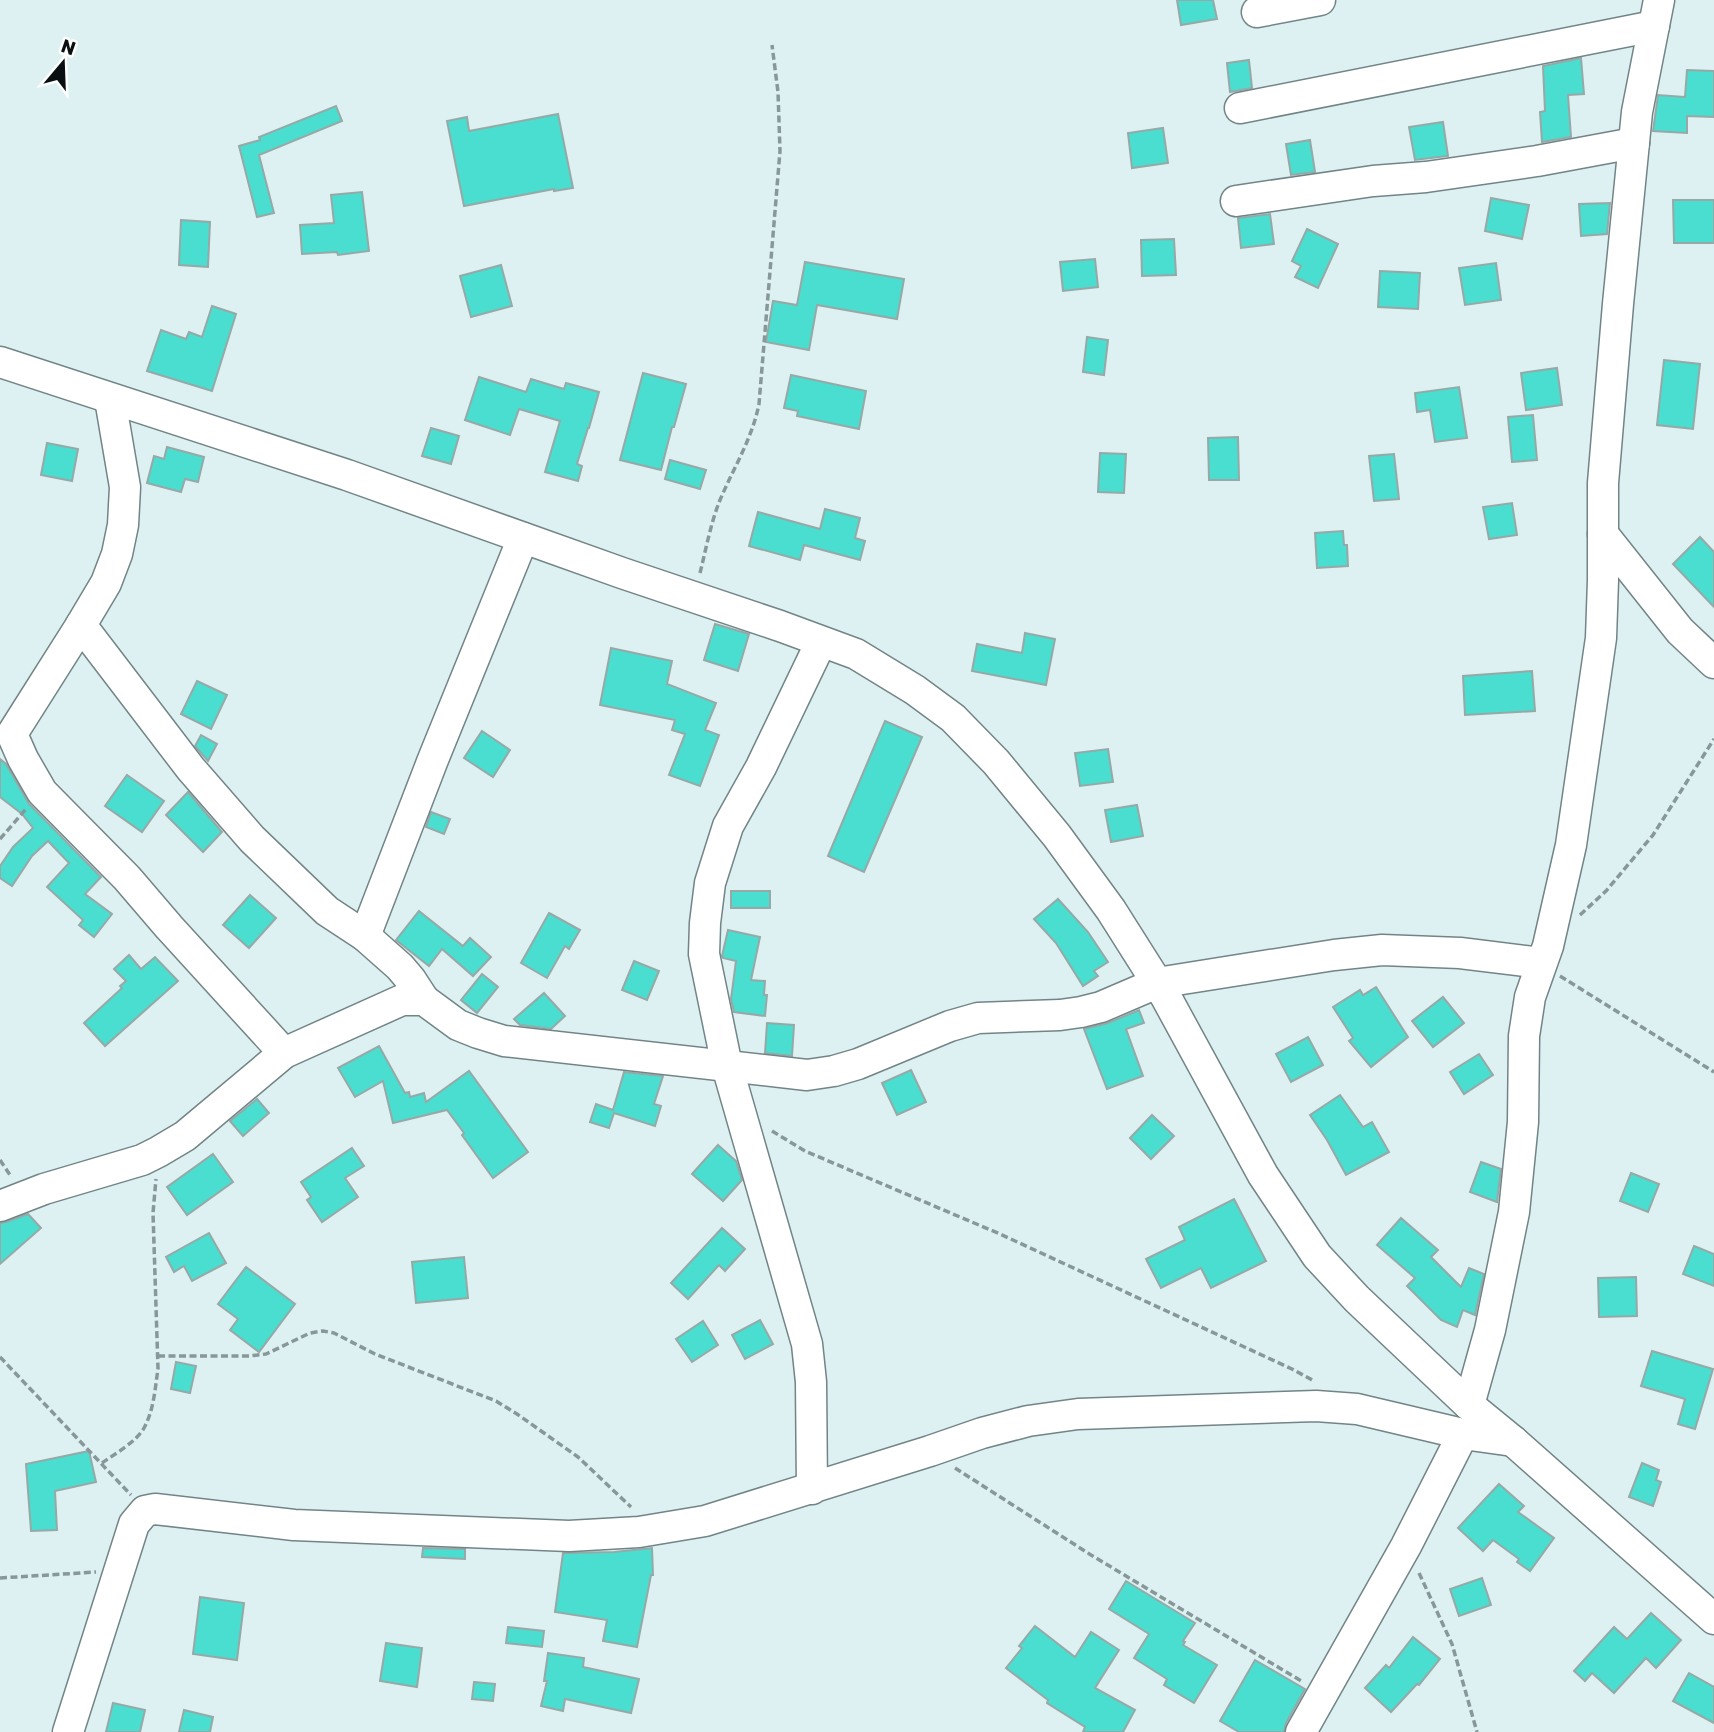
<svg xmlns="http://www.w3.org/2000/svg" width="1714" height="1732" font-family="Rubik,sans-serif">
  <rect width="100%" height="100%" fill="#ddf1f3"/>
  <!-- building -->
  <g fill="#49ded0" stroke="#96a9a6" stroke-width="2">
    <path d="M1177,0h36l4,19 -36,6z"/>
    <path d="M1581,58l3,36 -16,1 3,42 -29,5 -2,-30 5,-1 -2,-45z"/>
    <path d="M1249,60l3,28 -22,4 -3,-29z"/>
    <path d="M1687,70l27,1v46l-27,-1v17l-34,-2 5,-36 27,2z"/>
    <path d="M336,106l6,15 -83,34 15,58 -17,4 -18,-71 21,-6 -1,-3z"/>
    <path d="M558,114l15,74 -19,3v-2l-90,17 -17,-85 20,-4 2,14z"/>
    <path d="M1443,122l5,34 -33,4 -6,-33z"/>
    <path d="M1163,128l5,35 -36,5 -4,-35z"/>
    <path d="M1310,140l5,32 -24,3 -5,-31z"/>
    <path d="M362,192l7,59 -31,4 -1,-3 -35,2 -2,-29 34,-2 -3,-28z"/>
    <path d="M1491,198l38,7 -7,34 -37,-8z"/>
    <path d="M1673,200h41v43h-40z"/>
    <path d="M1610,203l-3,31 -26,2 -2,-32z"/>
    <path d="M1270,214l4,30 -33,4 -3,-30z"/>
    <path d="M181,220l29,2 -2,45 -29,-2z"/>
    <path d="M1307,229l31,15 -20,44 -23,-11 6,-11 -9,-5z"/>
    <path d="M1174,239l2,36 -34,1 -1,-36z"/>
    <path d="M1095,259l3,28 -35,4 -3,-29z"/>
    <path d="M805,262l99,17 -7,40 -80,-14 -8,45 -43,-8 7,-41 24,4z"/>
    <path d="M1496,263l5,37 -36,5 -6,-37z"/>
    <path d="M501,265l11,41 -41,11 -11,-41z"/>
    <path d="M1380,271l40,2 -2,36 -40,-2z"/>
    <path d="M212,306l24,8 -24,77 -65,-20 14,-41 25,9 3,-7 13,5z"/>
    <path d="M1087,337l21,3 -4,35 -21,-3z"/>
    <path d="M1664,360l36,4 -7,65 -36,-4z"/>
    <path d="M1557,368l5,37 -36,5 -5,-37z"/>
    <path d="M643,373l43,11 -12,43h-2l-11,43 -41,-10z"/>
    <path d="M791,375l75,16 -7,38 -62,-13 1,-5 -14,-3z"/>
    <path d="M479,377l47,15 5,-13 33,10 2,-6 33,9 -10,36h-1l-11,36 5,2 -4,15 -33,-9 15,-51 -41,-12 -9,26 -45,-15z"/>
    <path d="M1459,387l8,51 -32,4 -5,-32 -13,2 -2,-19z"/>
    <path d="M1533,415l4,45 -25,2 -4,-45z"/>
    <path d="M431,428l28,8 -8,28 -29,-8z"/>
    <path d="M1238,437l1,43h-30l-1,-42z"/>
    <path d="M47,443l31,6 -6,32 -31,-6z"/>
    <path d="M167,447l37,10 -6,25 -13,-3 -4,13 -34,-9 7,-27 10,3z"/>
    <path d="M1100,453l26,1 -2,39 -26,-1z"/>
    <path d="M1394,454l5,45 -25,2 -5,-45z"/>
    <path d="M670,460l36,10 -6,19 -35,-10z"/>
    <path d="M1512,503l5,32 -28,4 -6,-32z"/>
    <path d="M825,509l35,9 -5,20 10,3 -5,19 -56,-15 -4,15 -51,-14 9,-34 62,17z"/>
    <path d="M1343,531l1,14h3l1,21 -31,2 -2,-35z"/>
    <path d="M1700,537l14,15v55l-41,-43z"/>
    <path d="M715,624l34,10 -11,37 -34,-11z"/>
    <path d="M1025,633l30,6 -9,46 -74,-14 5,-27 45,9z"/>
    <path d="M611,648l61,13 -5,23 49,19 -11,27 14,5 -19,51 -31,-11 16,-41 -13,-4 3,-10 -75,-15z"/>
    <path d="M1532,671l3,40 -70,4 -2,-39z"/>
    <path d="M197,681l30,14 -16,34 -30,-15z"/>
    <path d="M885,721l37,16 -58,135 -36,-16z"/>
    <path d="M482,731l28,19 -17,27 -29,-19z"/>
    <path d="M201,735l16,9 -9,17 -13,-15z"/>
    <path d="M1108,749l5,33 -33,4 -5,-33z"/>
    <path d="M0,759l6,5 23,40 72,73 -16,17 27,20 -18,23 -15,-12 4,-5 -36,-33 22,-24 -21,-22 -16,15 -20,30 -12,-8v-12l13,-19 20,-19 -11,-14 -22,-17z"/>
    <path d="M127,775l37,26 -22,31 -37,-26z"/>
    <path d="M188,792l34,40 -19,20 -37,-37z"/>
    <path d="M1137,805l6,31 -32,6 -6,-32z"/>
    <path d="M431,812l19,7 -6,15 -18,-7z"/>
    <rect x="731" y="891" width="39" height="17"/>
    <path d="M250,895l26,23 -27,30 -26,-23z"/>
    <path d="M1058,899l30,33 20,30 -14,9 4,5 -15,10 -27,-43 -22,-24z"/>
    <path d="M419,911l44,35 7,-8 21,19 -18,19 -31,-27 -13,17 -33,-26z"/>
    <path d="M549,913l31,17 -11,19 -4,-3 -18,32 -26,-15z"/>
    <path d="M728,930l32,7 -9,43 14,1 -1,14h3l-2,21 -31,-4 -3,-13 5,-38 -13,-3 -1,-2z"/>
    <path d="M129,955l12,14 14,-12 23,24 -73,65 -21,-23 38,-35 -2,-2 6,-5 -12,-12z"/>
    <path d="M634,961l25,10 -12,29 -25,-10z"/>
    <path d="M482,974l16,13 -21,26 -16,-13z"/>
    <path d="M1376,987l32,50 -37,30 -22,-26 4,-3 -20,-31 27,-17 3,5z"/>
    <path d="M544,993l21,23 -14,13 -31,-4 -6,-6z"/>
    <path d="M1443,997l21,26 -31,24 -21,-26z"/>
    <path d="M1139,1010l5,13 -18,6 17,47 -36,13 -23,-60 24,-6z"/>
    <path d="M767,1023l27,2 -2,31 -27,-3z"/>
    <path d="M1308,1037l15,28 -32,17 -15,-28z"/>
    <path d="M379,1046l26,47 4,-1 1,5 14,-4 2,9 43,-31 59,81 -35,26 -31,-43 2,-2 -17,-23 -54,13 -10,-42 -28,16 -17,-29z"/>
    <path d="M1479,1054l14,21 -29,19 -14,-22z"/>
    <path d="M911,1070l15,32 -29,13 -15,-32z"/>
    <path d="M624,1072l39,4 -9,28 7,2 -6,20 -41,-13 -5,15 -19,-6 6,-18 17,6z"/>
    <path d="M1340,1095l23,32 9,-5 17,30 -43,23 -19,-35 -17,-25z"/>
    <path d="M257,1099l12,14 -26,23 -13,-15z"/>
    <path d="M1152,1115l22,21 -23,23 -21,-21z"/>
    <path d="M718,1145l18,16 6,19 -19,21 -31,-27z"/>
    <path d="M352,1148l12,18 -19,12 13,19 -36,25 -15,-22 4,-3 -10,-15z"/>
    <path d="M213,1154l20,28 -46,33 -20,-28z"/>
    <path d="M1481,1162l20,7 -4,33 -27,-10z"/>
    <path d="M1631,1173l28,11 -11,28 -28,-11z"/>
    <path d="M1234,1199l32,62 -55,27 -10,-20 -40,20 -15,-29 39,-19 -6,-13z"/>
    <path d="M28,1214l13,14 -41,36v-41l6,-1z"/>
    <path d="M1401,1218l37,32 -7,7 30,30 8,-19 15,6 -9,41 -12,-5 -6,17 -16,-7 -34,-34 8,-8 -38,-33z"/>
    <path d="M722,1228l23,21 -20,22 -6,-6 -31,34 -17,-16z"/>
    <path d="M209,1233l17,30 -34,18 -8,-15 -10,6 -8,-15z"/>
    <path d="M1694,1246l20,8v32l-31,-12z"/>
    <path d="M464,1257l4,41 -52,5 -4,-41z"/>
    <path d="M246,1267l49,37 -36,48 -29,-22 8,-11 -20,-15z"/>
    <path d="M1636,1277l1,39 -38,1 -1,-39z"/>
    <path d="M760,1320l13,24 -28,15 -13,-24z"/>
    <path d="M703,1321l15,24 -26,17 -16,-23z"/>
    <path d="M1652,1351l61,18 -18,60 -17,-5 7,-25 -44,-13z"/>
    <path d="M176,1362l20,4 -6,27 -19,-4z"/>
    <path d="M89,1451l7,31 -41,9 2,39 -26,1 -5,-67z"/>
    <path d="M1642,1463l17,7 -3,10 5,2 -8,24 -24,-9z"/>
    <path d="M1499,1484l25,22 -6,6 36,26 -24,33 -13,-9 2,-3 -26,-19 -10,11 -25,-23z"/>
    <path d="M423,1548l42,1v10l-43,-2z"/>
    <path d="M652,1548l1,27h-2l-14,72 -34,-6 4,-21 -52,-8 8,-59 51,-1z"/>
    <path d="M1482,1578l9,27 -32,11 -9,-27z"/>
    <path d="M1126,1581l69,42 -12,18 2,1 -2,3 34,20 -23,38 -30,-18 3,-6 -33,-21 15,-24 -40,-25z"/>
    <path d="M200,1597l44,6 -7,57 -44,-6z"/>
    <path d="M1651,1613l30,27 -25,28 -10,-10 -32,35 -22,-20 -7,8 -11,-10 40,-44 13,12z"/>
    <path d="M1035,1626l40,31 16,-25 28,18 -24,38 40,22 -12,22h-40l2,-5 -38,-24 1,-3 -42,-32 16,-20 -3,-2z"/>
    <path d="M508,1627l36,4 -2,16 -36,-4z"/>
    <path d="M1413,1637l27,22 -21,26 -2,-1 -26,28 -26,-24 21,-23 3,3z"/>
    <path d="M386,1643l36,5 -5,39 -37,-6z"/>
    <path d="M548,1653l36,5 -1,9 56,12 -8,34 -66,-14 -2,12 -22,-5 6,-25h-3z"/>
    <path d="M1255,1660l50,29 -19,34 -2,9h-45l-19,-11z"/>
    <path d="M1689,1673l25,14v36l-41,-22z"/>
    <path d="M474,1682l21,2 -2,17 -21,-2z"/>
    <path d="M113,1703l32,7 -5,22h-34z"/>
    <path d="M184,1710l29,7 -3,15h-31z"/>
  </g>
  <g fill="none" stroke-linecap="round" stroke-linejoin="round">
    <defs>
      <g id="minor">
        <path d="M1257,12l63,-12"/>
        <path d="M1240,108l414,-82"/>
        <path d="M1236,201l137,-20 53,-4 111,-16 97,-18"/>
        <path d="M0,362l347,113 275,98 158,53 76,28 59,36 38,28 43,44 61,74 54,74 55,87 97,178 54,81 40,43 112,106 44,36 201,178"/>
        <path d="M110,399l15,88 -2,38 -6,29 -11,29 -25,42 -69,109 11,25 19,33 85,86 42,49 115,126"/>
        <path d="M1603,534l77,97 34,32"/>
        <path d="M81,625l110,144 61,70 75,72 38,25 35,31 11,13 13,20"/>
        <path d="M365,936l67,-174 91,-224"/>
        <path d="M0,1206l44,-17 98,-29 16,-8 27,-16 99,-83 118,-53h22l34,25 20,8 26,8 303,34 27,-4 24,-7 92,-38 28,-8 82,-3 21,-3 20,-5 56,-24 177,-28 48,-5 78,3 81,10"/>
        <path d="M1469,1405l21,-75 24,-118 9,-90 1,-86 6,-39 18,-51 23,-101 30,-207 2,-58v-97l15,-179 19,-192 22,-112"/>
        <path d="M812,1489l-1,-107 -4,-38 -80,-278 -23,-112 1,-31 5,-40 18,-57 33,-59 60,-125"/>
        <path d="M68,1732l66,-208 11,-13 10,-2 139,16 275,11 70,-4 66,-11 225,-70 52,-18 46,-12 50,-7 238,-8 41,3 106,25 50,7"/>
        <path d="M1301,1732l105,-186 57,-112"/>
      </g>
    </defs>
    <!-- minor casing -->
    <use href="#minor" stroke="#728486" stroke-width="33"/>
    <!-- path -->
    <g stroke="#889798" stroke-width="3.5" stroke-dasharray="7 3.5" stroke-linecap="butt">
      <path d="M700,573c6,-24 11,-51 20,-73 14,-33 32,-61 39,-96l21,-253 -2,-59 -6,-47"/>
      <path d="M0,839l26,-30"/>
      <path d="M1580,915l26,-24 47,-56 61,-96"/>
      <path d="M1560,976l154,96"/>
      <path d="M772,1131l33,20 195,83 292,135 22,12"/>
      <path d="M0,1160l10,15"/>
      <path d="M158,1356h91l17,-2 44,-21 13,-2 11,2 41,21 121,47 21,13 61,43 53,50"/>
      <path d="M0,1357l131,138"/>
      <path d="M102,1463c14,-10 34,-21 42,-35 10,-18 11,-40 14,-59l-5,-156 3,-34"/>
      <path d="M955,1468l136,87 212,127"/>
      <path d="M1419,1573l33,71 25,88"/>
      <path d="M0,1578l96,-6"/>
    </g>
    <!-- minor -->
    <use href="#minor" stroke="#fff" stroke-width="30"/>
  </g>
  <!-- north arrow -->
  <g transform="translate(63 63) rotate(19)" stroke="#ffffff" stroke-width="5" paint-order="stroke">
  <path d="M0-5L12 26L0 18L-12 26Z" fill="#0a1011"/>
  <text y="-10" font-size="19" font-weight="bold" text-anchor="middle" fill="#0a1011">N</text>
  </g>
</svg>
